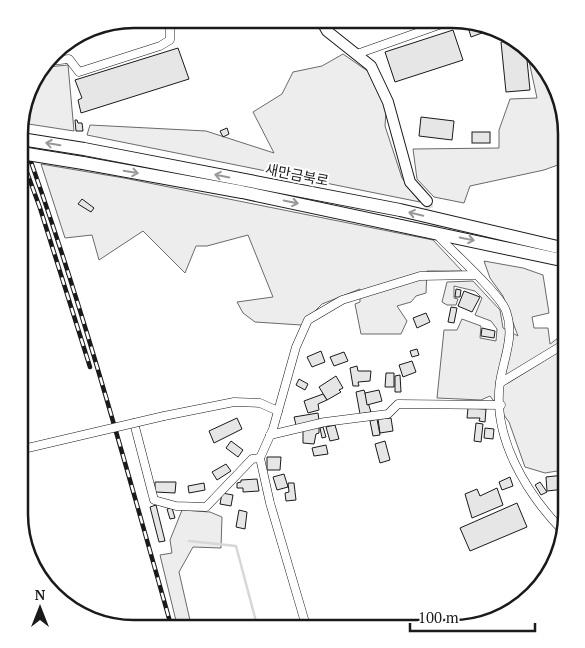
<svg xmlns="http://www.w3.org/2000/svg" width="585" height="648" font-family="'PT Serif','Noto Sans KR',serif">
  <rect width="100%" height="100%" fill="#fff"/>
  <!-- built -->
  <g fill="#ededed" stroke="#6a6a6a">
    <path d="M527,52l20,18 12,36 7,56 -22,8 -74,16 -6,17 -30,-6 -17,-18 -4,-30 86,-1v-18l11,-31 27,-1z"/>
    <path d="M343,54l26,18 17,38 -1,16 17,52 18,24 -333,-67 3,-10 116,6 68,22 -21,-41 29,-18 11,-22 29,-6z"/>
    <path d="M68,65l6,66 -52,-8 -1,-12 26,-44z"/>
    <path d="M41,164l83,14 309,62 29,31h-35l-1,22 -10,3 -5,6 -14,4 10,15 -6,13h-40l-6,-30 5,-2v-13l-38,15 -21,21 -46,-3 -12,-9 -6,-11 36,-5 -25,-62 -41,11h-11l-11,27 -42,-42 -44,29 -7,-25 -27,3z"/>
    <path d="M484,261l39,7 20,7 6,38 -17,4 2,11h14l2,16 16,-12v131l-3,7 -18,3 -20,-6 -16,-45 -19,-26 -9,4 -44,-2 7,-68h13l5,-11 19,7 -1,12 16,3 1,-12 -6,-8 -16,-6 7,-17 -7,-7 -21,-5v12l4,1 -2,6h-9l-5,-3 5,-20 26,-1 27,29 3,18 15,8 -15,-40 -13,-18z"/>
    <path d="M182,510l28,2 12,5 -1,31 -28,-1 -14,25 13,57h-14l-18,-74 12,-2 -2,-13z"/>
  </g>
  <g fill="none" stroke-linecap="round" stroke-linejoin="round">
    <!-- stream -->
    <g stroke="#d7d7d7" stroke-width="2.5">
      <path d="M56,50l21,-5 -1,-9"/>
      <path d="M189,541l47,5 22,83"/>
    </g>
  </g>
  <!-- building -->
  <g fill="#e6e6e6" stroke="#1a1a1a">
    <path d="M478,24l15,5 -22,8 -3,-10z"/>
    <path d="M453,30l10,30 -68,22 -10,-30z"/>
    <path d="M516,40l10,10 4,40 -24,2 -5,-50z"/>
    <path d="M178,48l11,31 -108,34 -3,-13 4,-2 -7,-18z"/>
    <path d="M421,117l33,4 -2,19 -33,-4z"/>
    <path d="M75,120h2l1,3h4l1,8h-7z"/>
    <path d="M227,128l2,6 -6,3 -3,-6z"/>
    <rect x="472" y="132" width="18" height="11"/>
    <path d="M82,199l12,9 -3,4 -13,-8z"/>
    <path d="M456,289l5,1 -1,7h-5z"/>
    <path d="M464,291l16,6 -8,15 -14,-6z"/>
    <path d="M451,307l6,1 -3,15 -6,-1z"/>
    <path d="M426,313l4,9 -13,6 -4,-10z"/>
    <path d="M482,328l13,3 -1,7 -13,-2z"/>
    <path d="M417,349l2,6 -7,2 -2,-6z"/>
    <path d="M321,351l4,11 -13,5 -5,-10z"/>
    <path d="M344,352l4,9 -14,5 -4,-9z"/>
    <path d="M412,361l4,11 -13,5 -4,-12z"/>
    <path d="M357,366l1,5h13l-1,10 -12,1 1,4h-6l-3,-18z"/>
    <path d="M386,373h8v14h-9z"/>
    <path d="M400,375l1,17h-6v-16z"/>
    <path d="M336,376l7,12 -4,2 2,2 -14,8 -8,-13z"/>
    <path d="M299,379l9,5 -3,6 -9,-5z"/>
    <path d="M364,390l7,22 -11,2 -4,-22z"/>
    <path d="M379,390l3,11 -15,4 -2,-12z"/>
    <path d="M323,394l4,6 -9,4 1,6 -11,3 -4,-12z"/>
    <path d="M468,408l18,1 -1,13 -6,-1 1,-3h-13z"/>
    <path d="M318,413l1,8 -23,4 -2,-8z"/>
    <path d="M237,418l5,11 -28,14 -5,-12z"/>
    <path d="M391,418l2,13 -13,2 -2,-14z"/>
    <path d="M377,419l3,16 -7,1 -3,-15z"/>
    <path d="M476,423l7,1 -2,18 -7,-1z"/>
    <path d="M335,425l4,14 -9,2 -4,-14z"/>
    <path d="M319,427v6l-3,1 -2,10 -11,-1v-13z"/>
    <path d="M323,427l3,10 -4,1 -2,-10z"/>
    <path d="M485,428l9,1 -1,10 -9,-1z"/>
    <path d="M231,441l12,9 -5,7 -12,-9z"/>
    <path d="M385,441l5,19 -10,3 -5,-19z"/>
    <path d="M326,445l2,9 -14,2 -2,-8z"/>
    <path d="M267,457h14l-1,13h-13z"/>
    <path d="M226,464l5,7 -14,9 -5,-8z"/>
    <path d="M284,474l4,13 -11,3 -4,-13z"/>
    <path d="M564,475l1,14 -18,2 -1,-14z"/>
    <path d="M510,477l3,9 -11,4 -3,-8z"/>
    <path d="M257,479l2,12 -16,1v-4h-6v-5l4,-1v-2z"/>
    <path d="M155,482h21l-1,11 -20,-1z"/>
    <path d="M540,482l7,10 -6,3 -6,-10z"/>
    <path d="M204,483l1,7 -16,3 -1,-7z"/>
    <path d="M288,483h6l2,17 -10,1 -1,-8 4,-1z"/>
    <path d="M497,488l6,17 -31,13 -7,-24 12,-5 3,7z"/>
    <path d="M222,493l11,2 -2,11 -11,-2z"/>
    <path d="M517,503l10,24 -57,24 -10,-23z"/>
    <path d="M156,505l9,36 -6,1 -9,-35z"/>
    <path d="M172,508l3,10 -5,1 -3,-10z"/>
    <path d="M239,510l8,2 -2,17 -9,-2z"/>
  </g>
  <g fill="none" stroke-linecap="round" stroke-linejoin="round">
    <!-- minor-tunnel -->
    <path stroke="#ddd" stroke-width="8" stroke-dasharray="8 4" stroke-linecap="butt" d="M427,201l12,36"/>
    <defs>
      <g id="minor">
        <path d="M357,54l96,-34"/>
        <path d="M50,61l19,-2 10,13 81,-26 10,-6v-16"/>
        <path d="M440,238c13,14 61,57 66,73 9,25 -2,46 -6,71 -8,55 26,111 63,149"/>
        <path d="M500,383l66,-40"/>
        <path d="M164,416l70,-14 26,1 18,8"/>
        <path d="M134,423l20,77 22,6 30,1 46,-48 8,-1"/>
        <path d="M270,435l55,-13 63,-8 10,-10 103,1"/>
        <path d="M307,629l-37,-126 -10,-45 13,-29 23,-82 12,-27 34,-20 78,-24 56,-1"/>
      </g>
      <path id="tertiary" d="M322,22l5,9 44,35 17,36 22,80 17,19"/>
      <g id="trunk">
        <path d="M84,149l316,61 166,39"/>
        <path d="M83,163l159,29 324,69"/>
      </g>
    </defs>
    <!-- minor casing -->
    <use href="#minor" stroke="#1a1a1a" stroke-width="9"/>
    <!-- tertiary casing -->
    <use href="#tertiary" stroke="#1a1a1a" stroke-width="12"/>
    <!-- trunk casing -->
    <use href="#trunk" stroke="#1a1a1a" stroke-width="14"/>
    <!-- minor -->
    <use href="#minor" stroke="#fff" stroke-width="8"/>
    <!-- tertiary -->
    <use href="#tertiary" stroke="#fff" stroke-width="10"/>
    <!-- trunk -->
    <use href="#trunk" stroke="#fff" stroke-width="12"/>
    <defs>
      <g id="rail">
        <path d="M21,134c59,162 104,329 151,495"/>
        <path d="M21,156l19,52 50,159"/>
      </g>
    </defs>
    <!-- rail casing -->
    <use href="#rail" stroke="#1a1a1a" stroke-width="4.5"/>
    <!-- rail -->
    <use href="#rail" stroke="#fff" stroke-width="2.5" stroke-dasharray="8" stroke-linecap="butt"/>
    <defs>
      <path id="minor-bridge" d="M19,450l145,-34"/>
      <g id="trunk-bridge">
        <path d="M21,139l63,10"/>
        <path d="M21,153l62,10"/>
      </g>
    </defs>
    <!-- minor-bridge casing -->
    <use href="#minor-bridge" stroke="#1a1a1a" stroke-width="9" stroke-linecap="butt"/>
    <!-- trunk-bridge casing -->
    <use href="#trunk-bridge" stroke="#1a1a1a" stroke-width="14" stroke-linecap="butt"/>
    <!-- minor-bridge -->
    <use href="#minor-bridge" stroke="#fff" stroke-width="8"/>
    <!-- trunk-bridge -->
    <use href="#trunk-bridge" stroke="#fff" stroke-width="12"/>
  </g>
  <!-- one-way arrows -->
  <defs><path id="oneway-shaft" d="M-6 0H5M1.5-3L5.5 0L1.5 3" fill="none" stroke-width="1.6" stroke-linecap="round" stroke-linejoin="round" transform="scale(1.25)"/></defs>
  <g stroke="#989898">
    <use href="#oneway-shaft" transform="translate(53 144) rotate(-171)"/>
    <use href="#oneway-shaft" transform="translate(131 172) rotate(10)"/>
    <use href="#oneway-shaft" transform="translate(222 176) rotate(-169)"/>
    <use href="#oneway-shaft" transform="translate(291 202) rotate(12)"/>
    <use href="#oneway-shaft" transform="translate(416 214) rotate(-167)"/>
    <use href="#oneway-shaft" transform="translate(467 239) rotate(12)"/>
  </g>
  <g text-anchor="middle" stroke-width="4" stroke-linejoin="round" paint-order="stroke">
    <!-- street labels -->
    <g font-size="14" fill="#1a1a1a" stroke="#fff">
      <text transform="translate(297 175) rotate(11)" y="5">새만금북로</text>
    </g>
  </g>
  <!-- crop -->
  <path d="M0 0H585V648H0ZM134 28H452A106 106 0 0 1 558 134V514A106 106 0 0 1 452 620H134A106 106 0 0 1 28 514V134A106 106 0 0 1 134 28Z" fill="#fff" fill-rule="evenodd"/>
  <path fill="none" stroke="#1a1a1a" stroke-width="2.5" d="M134 28H452A106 106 0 0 1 558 134V514A106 106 0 0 1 452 620H134A106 106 0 0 1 28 514V134A106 106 0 0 1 134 28Z"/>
  <!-- north arrow -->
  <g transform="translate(40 608)" stroke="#ffffff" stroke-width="4" paint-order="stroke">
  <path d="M0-4L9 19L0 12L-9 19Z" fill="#1a1a1a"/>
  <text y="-8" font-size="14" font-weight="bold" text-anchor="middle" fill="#1a1a1a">N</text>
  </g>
  <!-- scale -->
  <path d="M410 623v8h125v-8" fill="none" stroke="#1a1a1a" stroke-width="2.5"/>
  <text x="418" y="623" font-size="15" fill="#1a1a1a" stroke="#ffffff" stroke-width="4" paint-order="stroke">100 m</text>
</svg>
